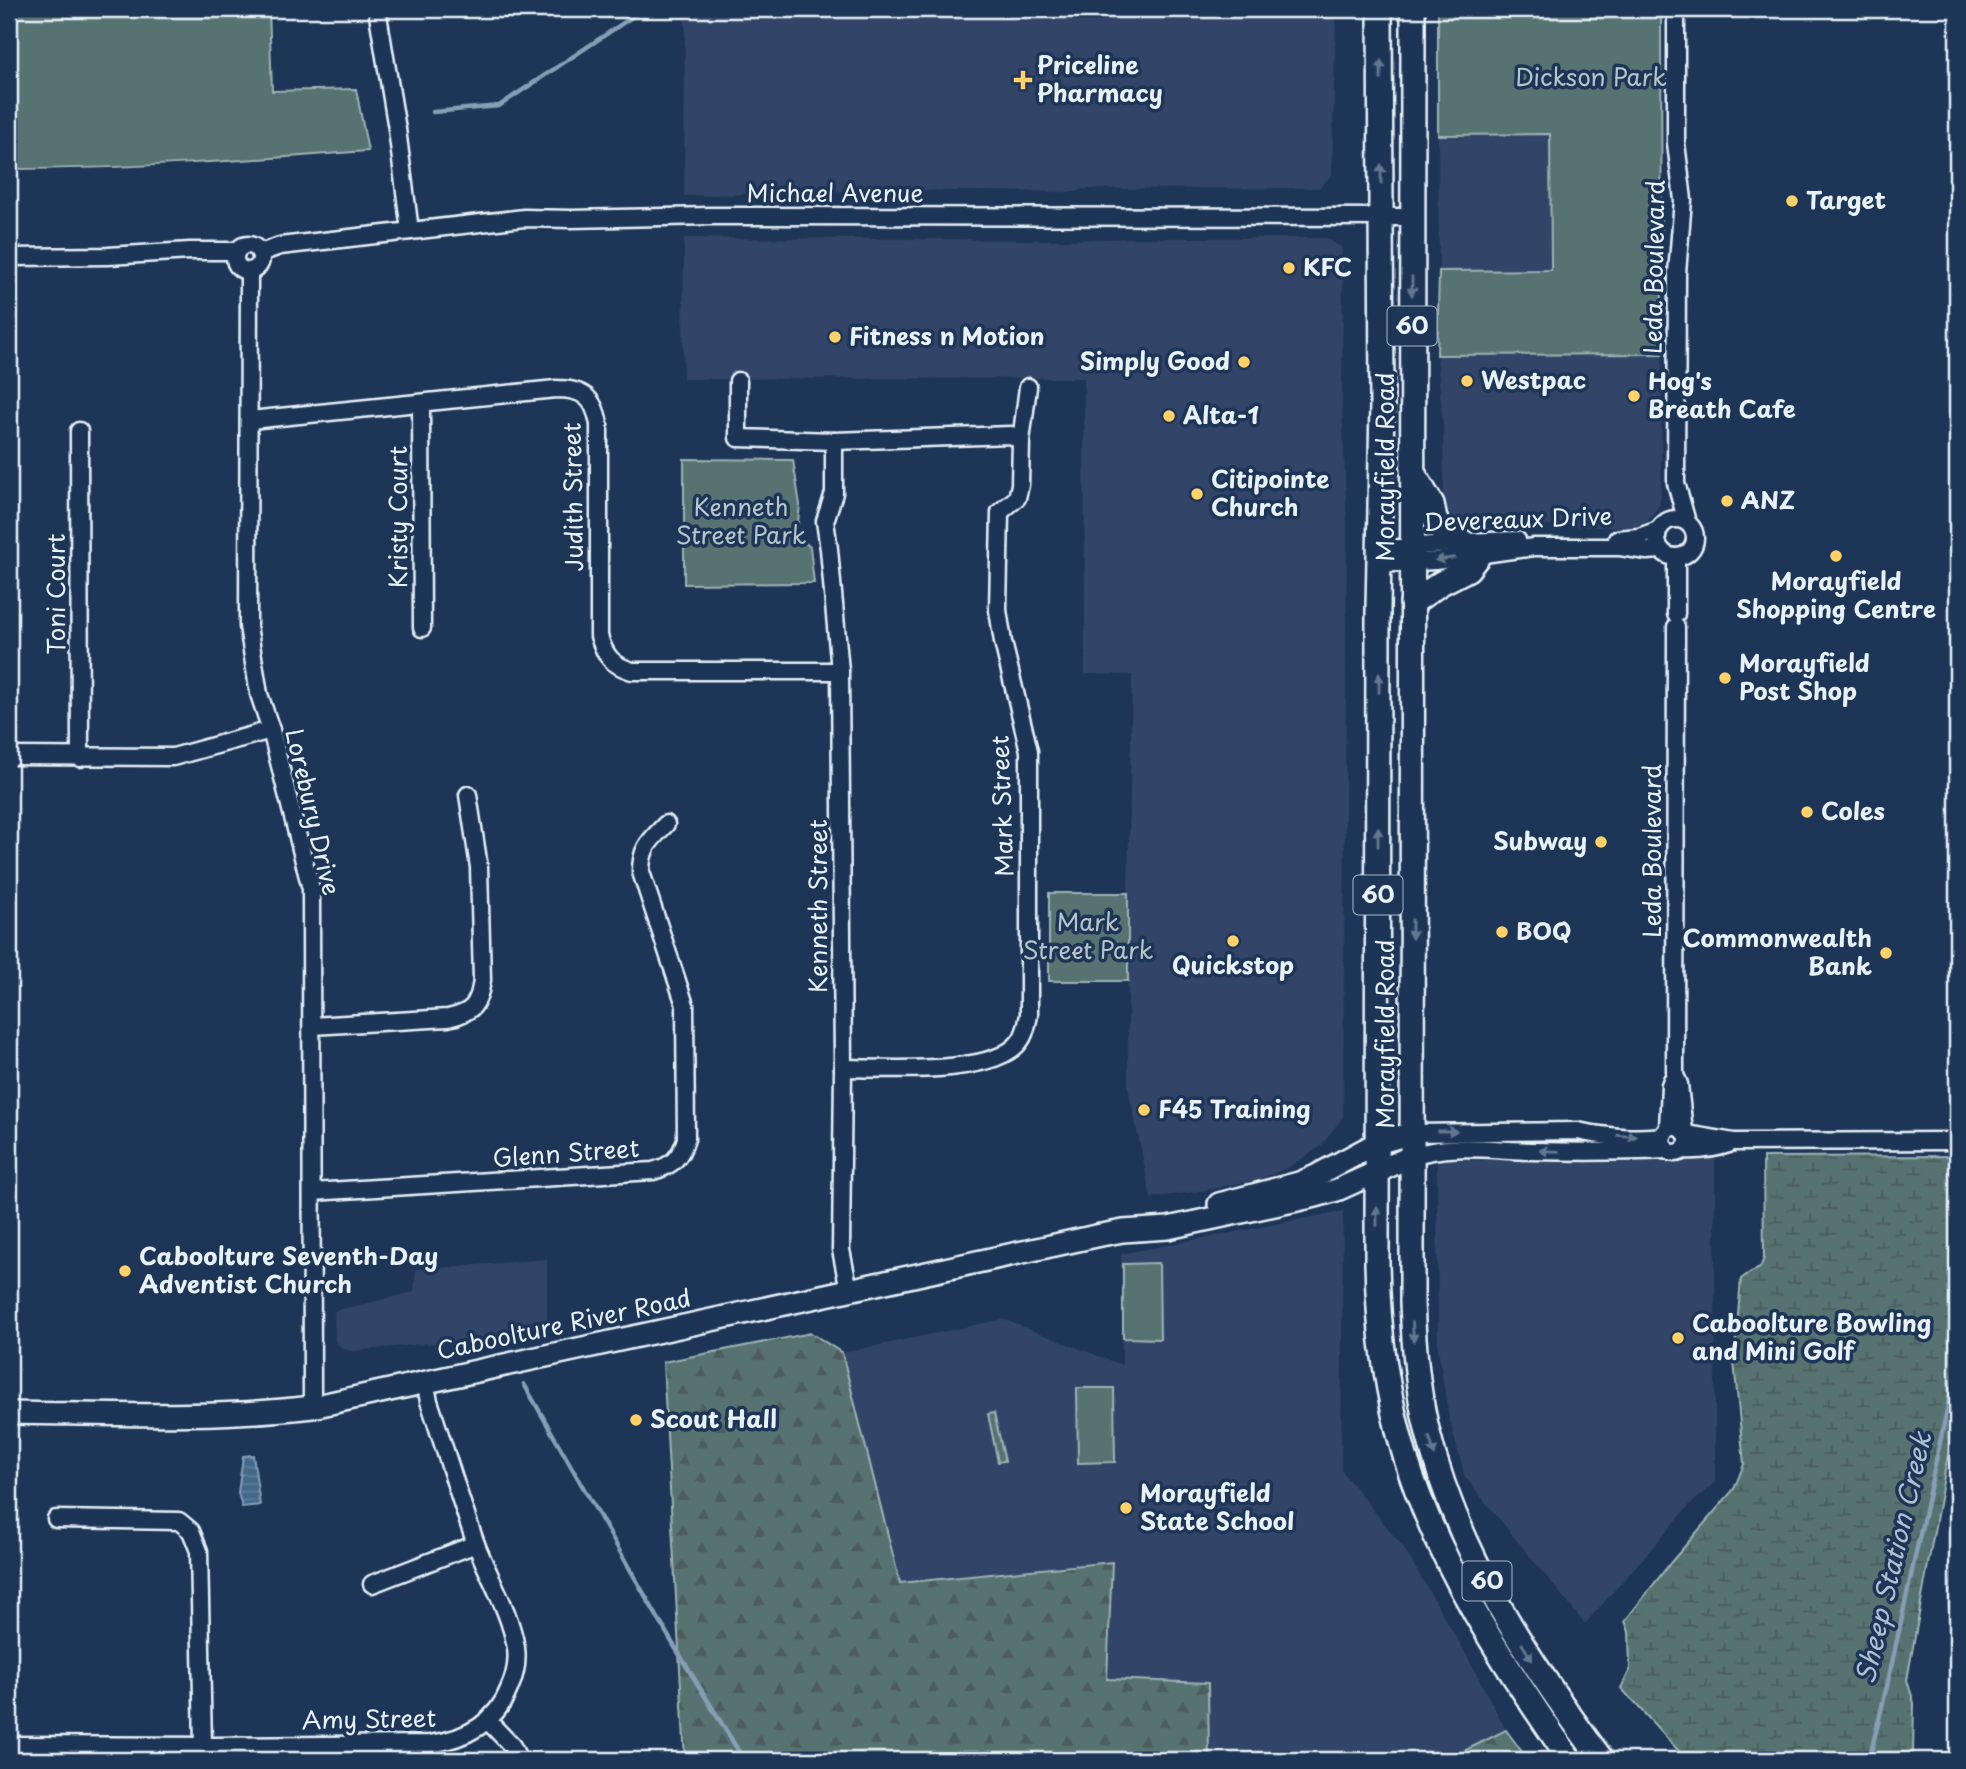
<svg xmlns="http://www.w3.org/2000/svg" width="1966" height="1769" font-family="'Playpen Sans',sans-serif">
  <defs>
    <pattern id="forest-firs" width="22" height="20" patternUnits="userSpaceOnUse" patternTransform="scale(1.75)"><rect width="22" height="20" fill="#567371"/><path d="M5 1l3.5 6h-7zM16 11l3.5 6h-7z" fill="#4d5b5c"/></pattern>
    <pattern id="wetland-marsh" width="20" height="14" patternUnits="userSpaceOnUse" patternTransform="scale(1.75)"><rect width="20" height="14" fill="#567371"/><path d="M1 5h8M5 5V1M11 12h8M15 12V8" fill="none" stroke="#4d5b5c"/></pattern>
    <pattern id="water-rules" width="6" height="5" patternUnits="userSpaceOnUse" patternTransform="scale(1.75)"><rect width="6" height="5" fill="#43698a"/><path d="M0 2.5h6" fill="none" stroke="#5e7f9b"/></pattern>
  </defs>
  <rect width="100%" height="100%" fill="#1d3557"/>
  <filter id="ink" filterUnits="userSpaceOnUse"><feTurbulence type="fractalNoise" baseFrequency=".0143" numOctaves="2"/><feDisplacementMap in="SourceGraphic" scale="14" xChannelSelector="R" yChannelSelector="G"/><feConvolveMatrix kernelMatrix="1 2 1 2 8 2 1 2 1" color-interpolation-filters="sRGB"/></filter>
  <g filter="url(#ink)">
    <!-- built -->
    <g fill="#304568">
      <path d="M697,9h639l-4,166 -13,13 -236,1 -7,3 -200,-2 -192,6 1,-176h12z"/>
      <path d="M1550,134l1,137h-112l-1,-136z"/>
      <path d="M684,238l387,2 65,-2h191l14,9 2,15 -1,142 5,121 -4,592 -23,30 -31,20 -28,12 -61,12 -49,7 -23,-111v-194l4,-218 -47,-1 -1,-296 -401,1z"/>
      <path d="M1662,354l-1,142 -2,9 -11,16 -6,4 -13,3 -158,-5 -10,-2 -12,-7 -5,-14 -1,-73 -6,-72z"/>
      <path d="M1715,1158v324l-25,23 -105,119 -120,-147 -16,-59 -11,-69 -1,-185 6,-4z"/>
      <path d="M1343,1211l-2,259 62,77 62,105 41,78 -60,30h-237l-1,-77 -101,-4 4,-117 -211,21 -58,-230 161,-34 119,46 -1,-111z"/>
      <path d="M547,1259v73l-194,19 -10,-2 -8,-8 -1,-30 80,-19 2,-22z"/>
    </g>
    <!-- green -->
    <g fill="#567371" stroke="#9fb2b4" stroke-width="2">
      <path d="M9,9h260l3,82 84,-2 12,62c-119,9 -239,18 -359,18z"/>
      <path d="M1438,9h223l1,345 -225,1 2,-84 112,-1 -1,-136 -112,1z"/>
      <path d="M684,459l109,1 7,45 -3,25 6,11 7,6 4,36 -130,1z"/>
      <rect x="1049" y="893" width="79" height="88"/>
      <path d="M1159,1263l1,76 -37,-1v-74z"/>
      <path d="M1077,1388h37l1,74 -37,1z"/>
      <path d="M994,1413l11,48 -7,1 -10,-48z"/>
    </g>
    <!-- forest -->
    <g fill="url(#forest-firs)" stroke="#9fb2b4" stroke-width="2">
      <path d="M811,1333l31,20 58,230 212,-21 -5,117 101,4 1,77h-524l-22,-398z"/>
      <path d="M1506,1730l22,30h-82z"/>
    </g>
    <!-- wetland -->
    <g fill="url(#wetland-marsh)" stroke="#9fb2b4" stroke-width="2">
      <path d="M1957,1156v249l-50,275 7,23 -1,50h-25v7h-201l-66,-72 9,-18 -1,-38 -4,-11 47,-60 62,-72 10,-25 -10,-102 7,-83 8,-6 11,-5 4,-10 -1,-101z"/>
      <path d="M1957,1516v107l-2,-1 -6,-16z"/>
    </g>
    <!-- water -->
    <path fill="url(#water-rules)" stroke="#859fb6" stroke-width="2" d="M253,1455l7,50 -18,2 -4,-14 5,-37z"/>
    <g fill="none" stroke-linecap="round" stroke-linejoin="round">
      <!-- stream -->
      <g stroke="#859fb6" stroke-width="4.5">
        <path d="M433,112l66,-6 145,-97"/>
        <path d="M524,1384l146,255 74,121"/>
        <path d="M1869,1760l18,-74 70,-322"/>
      </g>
      <defs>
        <g id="street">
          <path d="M377,9l20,120 13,102"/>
          <path d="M1676,9v134l7,57 -6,73 -1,210 11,39"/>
          <circle cx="248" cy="258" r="13"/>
          <path d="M260,253l20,-7 244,-28 47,1 139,-3 703,1"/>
          <path d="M9,257l99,-1 82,-5h47"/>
          <path d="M249,272l-1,354 11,68 12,36 40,159 1,518"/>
          <path d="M738,381v57l96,3 177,-6 10,6 -1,44 -3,13 -17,14 -2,98 5,32 26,109v264c-2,9 -3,18 -9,26 -25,36 -137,27 -177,27"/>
          <path d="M421,404l1,224"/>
          <path d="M250,420l306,-31c27,0 38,8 43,35v212c6,20 13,29 33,35h208"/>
          <path d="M79,431l1,327"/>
          <path d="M834,441v52l-9,28 4,28 11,122 3,397 -2,182 8,40"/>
          <path d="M1021,441l7,-54"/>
          <circle cx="1676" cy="538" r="19"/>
          <path d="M1617,539l22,-2 19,-7"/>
          <path d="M1379,550l84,-8 54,-2"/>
          <path d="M1676,557v57"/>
          <path d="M1379,564l56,-3 99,-14h86l27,4 14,-1"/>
          <path d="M1676,627l-1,448 4,9 5,47"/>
          <path d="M9,756l164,1 98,-27"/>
          <path d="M312,1026l136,-8c24,-5 31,-13 34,-38l-3,-113 -11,-72"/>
          <circle cx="1675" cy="1140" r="13"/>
          <path d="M1668,1129l2,-44 2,-5"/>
          <path d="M1413,1133l165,-2c25,6 60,8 85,5"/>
          <path d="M1686,1134l48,8 223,-1"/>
          <path d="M1683,1150c16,1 31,-1 46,-6"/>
          <path d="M1412,1156c37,-13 81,-6 119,-5 46,1 91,1 136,-1"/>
          <path d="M312,1192l341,-21c19,-5 27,-13 33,-32l-1,-134 -44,-133c0,-25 9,-31 25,-48"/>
          <path d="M56,1519l123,2 12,10 8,20 4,195"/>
          <path d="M372,1584l104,-40"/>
          <path d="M488,1721l24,25 7,14"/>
          <path d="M9,1745l204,1 217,-2c35,-5 66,-21 79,-55 6,-13 9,-26 7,-41 -6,-37 -27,-70 -40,-104 -17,-47 -31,-95 -47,-143l-4,-19"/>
        </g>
        <g id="secondary">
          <path d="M1219,1204l80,-21 17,-7 61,-33 36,-10"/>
          <path d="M9,1413c101,1 202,6 303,-6l789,-172 22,-4 45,-3 148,-32 21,-6 75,-34"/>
        </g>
        <g id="primary">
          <path d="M1380,9l2,395 -4,205 -1,653c1,66 9,131 28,194 34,110 100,210 165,304"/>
          <path d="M1413,9l-1,1294c2,43 5,85 15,126 29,122 101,232 175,331"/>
          <path d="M1412,471l20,33 3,15 4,7 14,12 10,4"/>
          <path d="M1412,603l29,-20 27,-14 11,-14"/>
        </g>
      </defs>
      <!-- street casing -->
      <use href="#street" stroke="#e8f1f8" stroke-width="21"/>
      <!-- secondary casing -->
      <use href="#secondary" stroke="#e8f1f8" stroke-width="26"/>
      <!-- primary casing -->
      <use href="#primary" stroke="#e8f1f8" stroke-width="28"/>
      <!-- street -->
      <use href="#street" stroke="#1d3557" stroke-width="16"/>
      <!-- secondary -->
      <use href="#secondary" stroke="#1d3557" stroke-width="21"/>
      <!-- primary -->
      <use href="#primary" stroke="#1d3557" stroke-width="23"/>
    </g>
    <!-- one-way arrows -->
    <defs><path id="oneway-solid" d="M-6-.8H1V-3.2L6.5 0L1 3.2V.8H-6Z" transform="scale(1.75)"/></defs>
    <g fill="#64778f">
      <use href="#oneway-solid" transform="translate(1381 70) rotate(-90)"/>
      <use href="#oneway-solid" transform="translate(1381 174) rotate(-90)"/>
      <use href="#oneway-solid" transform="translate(1412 286) rotate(90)"/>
      <use href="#oneway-solid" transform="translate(1445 559) rotate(173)"/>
      <use href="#oneway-solid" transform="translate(1379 683) rotate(-90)"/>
      <use href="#oneway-solid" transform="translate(1378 837) rotate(-90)"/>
      <use href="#oneway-solid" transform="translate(1412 929) rotate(90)"/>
      <use href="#oneway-solid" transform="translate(1447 1131)"/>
      <use href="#oneway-solid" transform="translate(1627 1136) rotate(4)"/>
      <use href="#oneway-solid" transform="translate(1549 1151) rotate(-178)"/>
      <use href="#oneway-solid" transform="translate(1377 1216) rotate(-90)"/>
      <use href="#oneway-solid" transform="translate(1413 1332) rotate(87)"/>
      <use href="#oneway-solid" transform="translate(1432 1446) rotate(74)"/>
      <use href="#oneway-solid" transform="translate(1527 1652) rotate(58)"/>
    </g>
  </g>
  <!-- markers -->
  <g fill="#ffd166" stroke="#1d3557" stroke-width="2.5">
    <path d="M1019.5 69.5h7v7h7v7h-7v7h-7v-7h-7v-7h7z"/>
    <circle cx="1792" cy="201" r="7"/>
    <circle cx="1289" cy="268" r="7"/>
    <circle cx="835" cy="337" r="7"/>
    <circle cx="1244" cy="362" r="7"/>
    <circle cx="1467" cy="381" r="7"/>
    <circle cx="1634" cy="396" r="7"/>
    <circle cx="1169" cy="416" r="7"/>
    <circle cx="1197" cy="494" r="7"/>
    <circle cx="1727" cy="501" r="7"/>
    <circle cx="1836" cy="556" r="7"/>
    <circle cx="1725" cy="678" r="7"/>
    <circle cx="1807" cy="812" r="7"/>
    <circle cx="1601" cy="842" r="7"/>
    <circle cx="1502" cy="932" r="7"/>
    <circle cx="1233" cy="941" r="7"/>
    <circle cx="1886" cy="953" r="7"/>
    <circle cx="1144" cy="1110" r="7"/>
    <circle cx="125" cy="1271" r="7"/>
    <circle cx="1678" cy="1338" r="7"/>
    <circle cx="636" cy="1420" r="7"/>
    <circle cx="1126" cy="1508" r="7"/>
  </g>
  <g text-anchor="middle" stroke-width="7" stroke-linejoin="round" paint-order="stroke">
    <!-- shield labels -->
    <g fill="#1d3557" stroke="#abb9c8" stroke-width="2">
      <rect x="1387.5" y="306.5" width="49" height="39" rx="5"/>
      <rect x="1353.5" y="875.5" width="49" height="39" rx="5"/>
      <rect x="1462.5" y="1561.5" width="49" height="39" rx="5"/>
    </g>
    <g font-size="23" font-weight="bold" fill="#e8f1f8">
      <text x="1412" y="334">60</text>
      <text x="1378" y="903">60</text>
      <text x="1487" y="1589">60</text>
    </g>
    <!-- poi labels -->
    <g font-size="24" font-weight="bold" fill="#e8f1f8" stroke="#1d3557" text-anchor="start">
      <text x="1037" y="74">Priceline<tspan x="1037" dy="28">Pharmacy</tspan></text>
      <text x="1806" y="209">Target</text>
      <text x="1303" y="276">KFC</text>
      <text x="849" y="345">Fitness n Motion</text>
      <text x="1230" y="370" text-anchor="end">Simply Good</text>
      <text x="1481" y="389">Westpac</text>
      <text x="1648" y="390">Hog's<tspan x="1648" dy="28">Breath Cafe</tspan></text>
      <text x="1183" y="424">Alta-1</text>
      <text x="1211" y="488">Citipointe<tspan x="1211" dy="28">Church</tspan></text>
      <text x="1741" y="509">ANZ</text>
      <text x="1836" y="590" text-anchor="middle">Morayfield<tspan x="1836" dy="28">Shopping Centre</tspan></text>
      <text x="1739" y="672">Morayfield<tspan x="1739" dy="28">Post Shop</tspan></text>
      <text x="1821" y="820">Coles</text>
      <text x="1587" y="850" text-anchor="end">Subway</text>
      <text x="1516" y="940">BOQ</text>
      <text x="1872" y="947" text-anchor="end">Commonwealth<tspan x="1872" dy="28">Bank</tspan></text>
      <text x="1233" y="974" text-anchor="middle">Quickstop</text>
      <text x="1158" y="1118">F45 Training</text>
      <text x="139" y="1265">Caboolture Seventh-Day<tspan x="139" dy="28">Adventist Church</tspan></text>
      <text x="1692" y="1332">Caboolture Bowling<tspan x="1692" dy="28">and Mini Golf</tspan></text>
      <text x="650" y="1428">Scout Hall</text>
      <text x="1140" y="1502">Morayfield<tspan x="1140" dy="28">State School</tspan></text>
    </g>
    <!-- park labels -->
    <g font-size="24" fill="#b5c5c9" stroke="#1d3557">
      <text x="1591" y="86">Dickson Park</text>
      <text x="741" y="516">Kenneth<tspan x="741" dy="28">Street Park</tspan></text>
      <text x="1088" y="931">Mark<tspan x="1088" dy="28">Street Park</tspan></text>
    </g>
    <!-- street labels -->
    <g font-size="24" fill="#e8f1f8" stroke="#1d3557">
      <text x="835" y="202">Michael Avenue</text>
      <text transform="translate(1655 267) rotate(-89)" y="8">Leda Boulevard</text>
      <text transform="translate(1386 467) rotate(-90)" y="8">Morayfield Road</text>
      <text transform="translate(574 497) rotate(-91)" y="8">Judith Street</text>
      <text transform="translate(399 517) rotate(-90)" y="8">Kristy Court</text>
      <text transform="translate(1518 520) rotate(-2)" y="8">Devereaux Drive</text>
      <text transform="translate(57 594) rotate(-90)" y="8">Toni Court</text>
      <text transform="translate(1003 806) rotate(-92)" y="8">Mark Street</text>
      <text transform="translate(312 812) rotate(77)" y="8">Lorebury Drive</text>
      <text transform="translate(1653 851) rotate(-90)" y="8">Leda Boulevard</text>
      <text transform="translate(819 906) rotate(-90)" y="8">Kenneth Street</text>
      <text transform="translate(1386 1034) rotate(-90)" y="8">Morayfield Road</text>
      <text transform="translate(566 1154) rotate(-4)" y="8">Glenn Street</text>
      <text transform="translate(564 1325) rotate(-12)" y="8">Caboolture River Road</text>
      <text transform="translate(369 1720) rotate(-1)" y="8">Amy Street</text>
    </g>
    <!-- water labels -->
    <g font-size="26" font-style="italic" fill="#aec1d2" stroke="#1d3557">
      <text transform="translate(1894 1558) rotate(-77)" y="9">Sheep Station Creek</text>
    </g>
  </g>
  <!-- margin -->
  <rect width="1966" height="1769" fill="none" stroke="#1d3557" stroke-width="35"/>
  <rect x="18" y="18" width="1931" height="1734" fill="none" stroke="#e8f1f8" stroke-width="2.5" filter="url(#ink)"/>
</svg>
